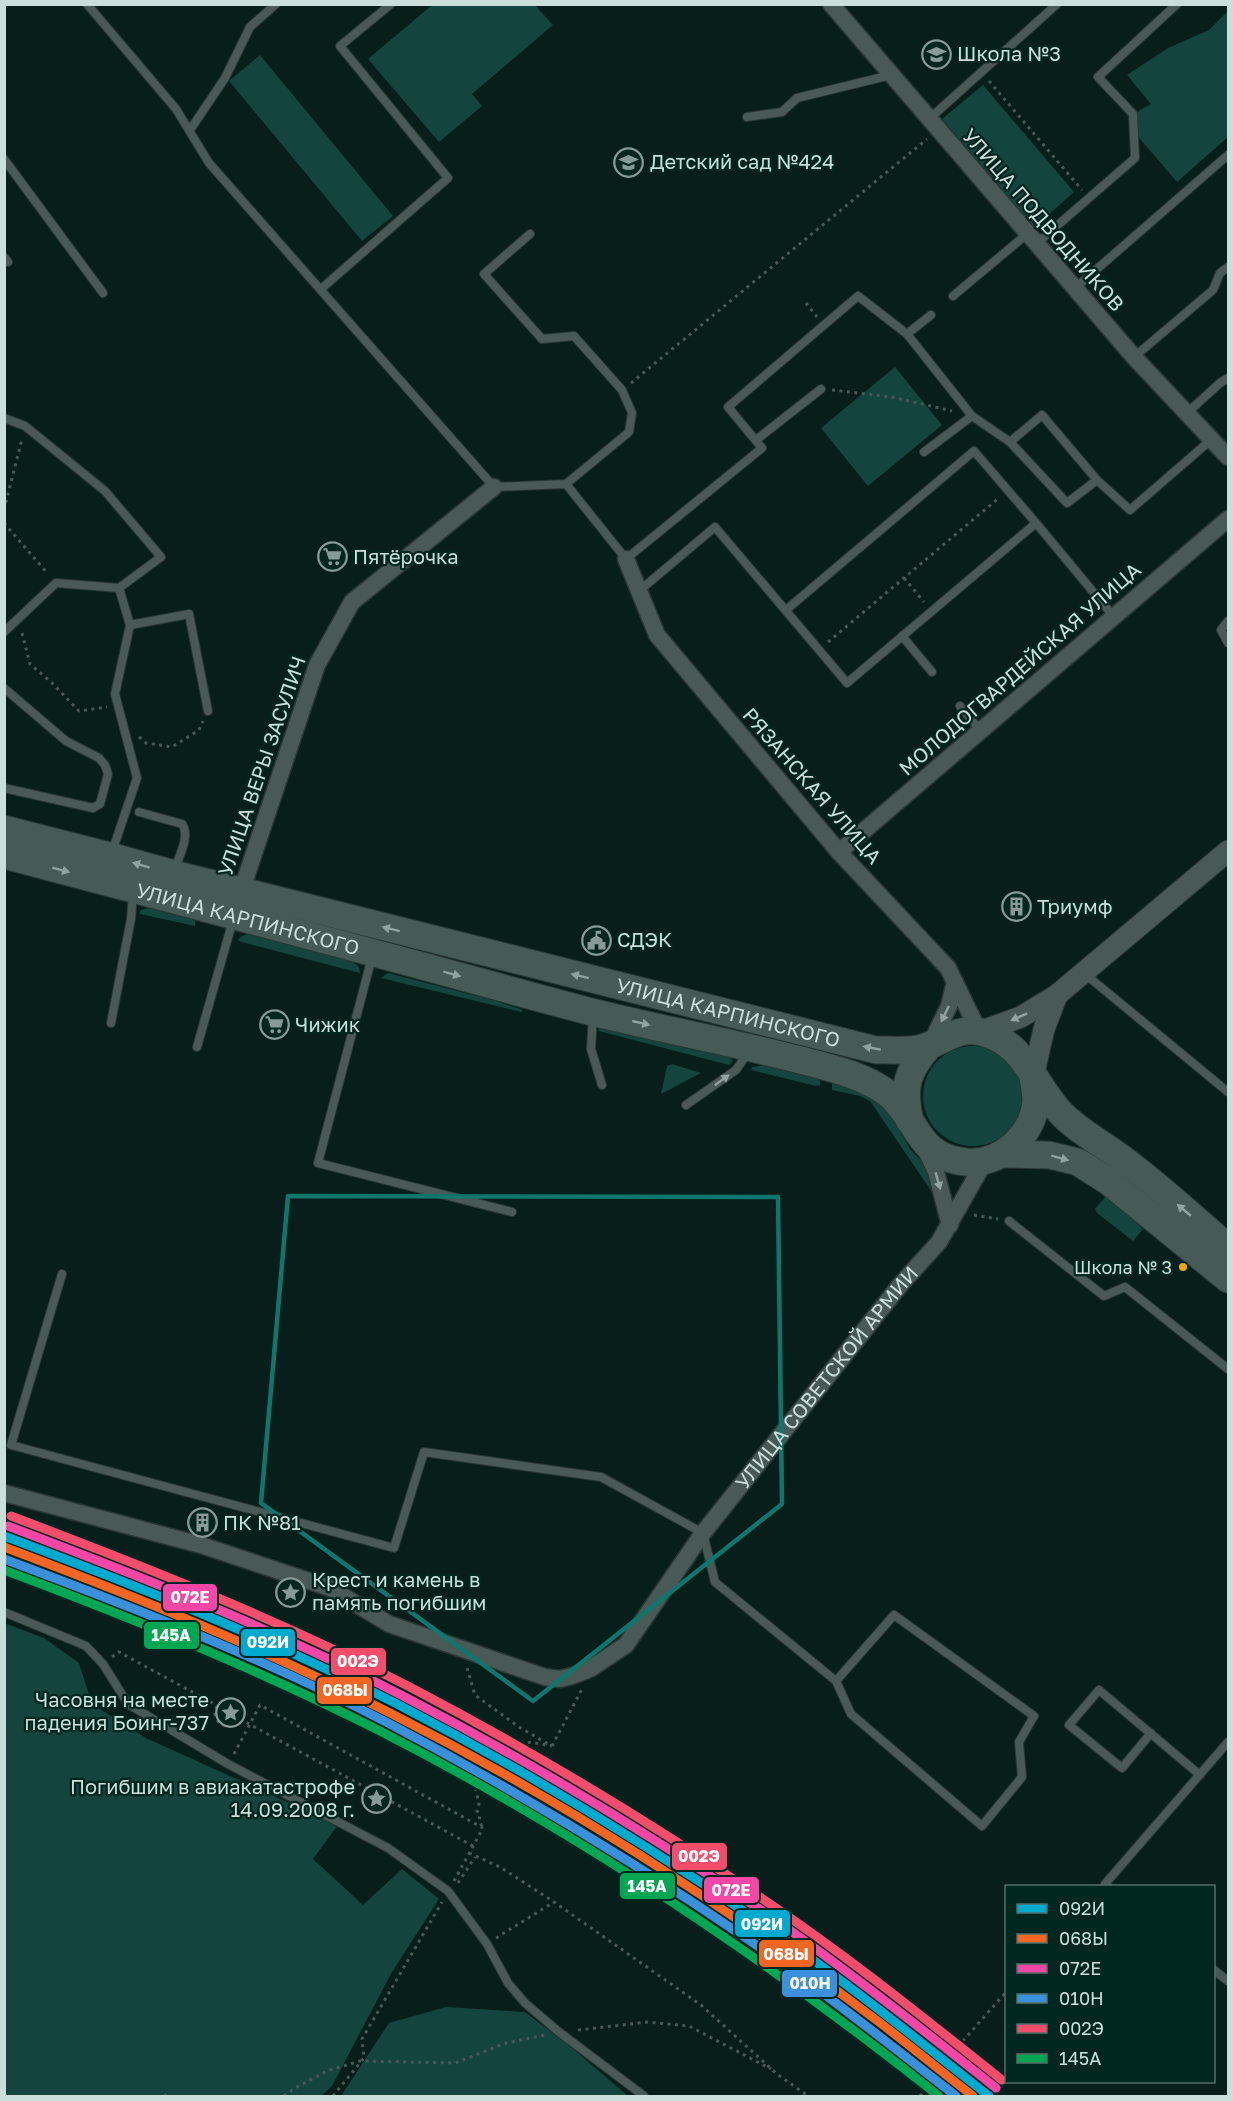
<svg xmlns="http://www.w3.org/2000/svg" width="1233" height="2101" font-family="'Golos Text',sans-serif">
  <rect width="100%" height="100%" fill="#081e1a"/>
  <!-- green -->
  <g fill="#13443d">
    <path d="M432,5h103l18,20 -81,69 10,12 -43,36 -71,-83z"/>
    <path d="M1228,11v126l-51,45 -43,-50 -1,-18 18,-10 -24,-29 41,-27 41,-18z"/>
    <path d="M260,55l133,161 -31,25 -133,-160z"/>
    <path d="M983,85l91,107 -40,36 -92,-109z"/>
    <path d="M895,367l47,58 -74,61 -47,-58z"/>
    <path d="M150,908l40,9 5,4v5l-55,-12v-4z"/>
    <path d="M248,934l101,25 10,8 1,6 -122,-32 2,-4z"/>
    <path d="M388,973l108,28 27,9 -2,2 -140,-34z"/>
    <path d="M597,1026l128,27 8,8 -4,4 -130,-34z"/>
    <circle cx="973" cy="1096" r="50"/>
    <path d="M672,1064l29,9 -40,21 6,-28z"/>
    <path d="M764,1065l56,13v7l-4,1 -65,-16 1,-3z"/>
    <path d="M832,1082l41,12 20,24 17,31 21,23 3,23 -64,-94 -10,-5 -28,-6z"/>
    <path d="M1107,1195l36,34 -10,12 -36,-28 -2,-4z"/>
    <path d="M4,1623l40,15 35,25 13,41 54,34 192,87 -25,34 50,46 39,-36 37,30 -47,73 -60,114 -11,10h-316z"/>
    <path d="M446,2007l79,5 47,36 56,48h-287l48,-73z"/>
  </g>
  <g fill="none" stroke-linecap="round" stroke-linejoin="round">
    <defs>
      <g id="service">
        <path d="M87,4l89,105 33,54 285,324 72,-3 60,75 136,-111 -34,-41 130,-111 49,38 65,82"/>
        <path d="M747,117l35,-5 15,-14 94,-23"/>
        <path d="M928,120l129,-116"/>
        <path d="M190,130l35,-52 25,-51 26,-23"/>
        <path d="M4,159l99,134"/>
        <path d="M530,234l-46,40 58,65 32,-3 48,54 10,23 -3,19 -63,52"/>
        <path d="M1036,244l99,-86 -2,-44 -35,-37 79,-73"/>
        <path d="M4,257l4,5"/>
        <path d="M321,289l127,-111 -108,-132 51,-42"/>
        <path d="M1074,289l154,-134"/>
        <path d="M953,296l74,-62"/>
        <path d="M907,334l24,-19"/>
        <path d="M1134,357l79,-67 7,-17 8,-6"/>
        <path d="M1188,412l32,-29 8,-5"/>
        <path d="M4,418l21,8 80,65 56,66 -42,31"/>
        <path d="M756,440l65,-51"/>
        <path d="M1010,442l32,-27 55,65 33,30 82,-71"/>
        <path d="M924,452l48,-36 38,26 57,61 30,-23"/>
        <path d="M639,591l76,-64 132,156 189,-160 78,94"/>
        <path d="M786,610l188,-159 62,72"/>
        <path d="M1228,621l-7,9 7,13"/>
        <path d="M130,625l59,-11 19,97"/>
        <path d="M4,632l52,-49 63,5 11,37 -15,69 22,84 -25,74"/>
        <path d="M902,636l30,36"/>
        <path d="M4,688l62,53 33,17 6,7 3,9 -8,30 -7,4 -89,-20"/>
        <path d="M960,706l21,25"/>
        <path d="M139,812l43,12c9,12 -4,34 -8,47"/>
        <path d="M372,957l-54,206 194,49"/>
        <path d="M1085,974l143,118"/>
        <path d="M593,1016l-2,33 11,36"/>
        <path d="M111,1023l20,-104 2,-26"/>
        <path d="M197,1047l36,-127"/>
        <path d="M686,1105l50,-35 13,-19"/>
        <path d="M1009,1221l95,75 21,-9 103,82"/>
        <path d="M62,1274l-51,171 383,103 30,-96 177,25 102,56 12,49 121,99 15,33 131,112 40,-49 -3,-35 15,-26 -140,-101 -58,66"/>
        <path d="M4,1612l82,34 17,18 25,40 100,60 160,84 60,43 39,53 21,39 17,20 34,29 85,64"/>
        <path d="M1151,1733l-29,35 -53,-43 30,-35 101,85"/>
        <path d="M1108,1886l-3,-2 123,-142"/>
        <path d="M1214,1970l14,11"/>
      </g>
      <g id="minor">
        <path d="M831,4l303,353 94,100"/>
        <path d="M626,559l31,76 182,217 109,116 31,64"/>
        <path d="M839,852l389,-333"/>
        <path d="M239,898l78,-233 35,-63 142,-115"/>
        <path d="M930,1045l19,-39 6,-24"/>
        <path d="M924,1146l12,26 14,53"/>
        <path id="s1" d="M4,1493l197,52 129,43 59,36 156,53 15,2 12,-3 18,-7 36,-24 77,-112 198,-249 38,-42 46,-81"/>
      </g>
      <g id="tertiary">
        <path d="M979,1032l42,-15 36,-22 171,-144"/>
        <path d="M1033,1077l11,-48 13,-34"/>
      </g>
      <g id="primary">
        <path id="s2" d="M4,829l106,27 64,18 702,176c13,0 28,1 41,-1 24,-4 37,-23 64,-17 43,10 51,49 78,79 18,20 43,32 65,49 36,27 70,58 104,88"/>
        <path id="s3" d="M4,855c124,33 247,65 370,98 72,19 145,40 218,59 80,20 162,34 242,57 21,6 40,13 57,27 28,26 26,61 75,66 35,3 68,-27 70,-62 0,-8 -2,-16 -3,-23"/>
        <path d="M910,1121c-8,-34 -3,-50 19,-75"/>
        <path d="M1002,1154l47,1 29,7 30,19 120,98"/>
      </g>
    </defs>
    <!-- service casing -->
    <use href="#service" stroke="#293734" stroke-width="10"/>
    <!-- minor casing -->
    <use href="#minor" stroke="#293734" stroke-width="19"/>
    <!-- tertiary casing -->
    <use href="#tertiary" stroke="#293734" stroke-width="23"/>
    <!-- primary casing -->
    <use href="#primary" stroke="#293734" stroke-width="29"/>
    <!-- path -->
    <g stroke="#495856" stroke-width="3" stroke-dasharray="3 4.5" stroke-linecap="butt">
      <path d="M989,81l93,109"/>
      <path d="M806,303l11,14"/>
      <path d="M631,383l296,-244"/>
      <path d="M832,390l60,7 60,14"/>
      <path d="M4,510l18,-71"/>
      <path d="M4,523l44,51"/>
      <path d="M904,578l20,24"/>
      <path d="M22,633l8,31 22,19 27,28 28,-4"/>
      <path d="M828,642l172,-145"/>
      <path d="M139,737l7,6 26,4 27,-17 4,-9"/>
      <path d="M974,1215l24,4"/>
      <path d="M112,1657l7,-5 99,54"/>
      <path d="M467,1668l8,27 44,32 29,17"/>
      <circle cx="228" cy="1713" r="13"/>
      <path d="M240,1719l233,127"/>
      <path d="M552,1746l30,-57"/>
      <path d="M234,1754l26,-49 223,123"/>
      <path d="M482,1826l-3,-5 1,-6 -3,-4 2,-7 -6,-26c32,-35 29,-42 79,-32"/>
      <path d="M469,1853l31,14 54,35 147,103 76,69 31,22"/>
      <path d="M454,1881l29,-53"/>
      <path d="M458,1883l17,-26"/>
      <path d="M496,1938l58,-36"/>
      <path d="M578,2030l70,-8 41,4 82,43"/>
      <path d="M956,2048l17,14 4,-5 -16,-14 45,-51"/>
      <path d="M930,2082l16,13 -1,1"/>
      <path d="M164,2096l4,-2"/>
      <path d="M284,2096l11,-8 32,-17 33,-10 95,2 51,-20 39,-8"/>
      <path d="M333,2096l31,-38 -2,-19 80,-137"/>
      <path d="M920,2096l7,-9 11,9"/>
    </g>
    <!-- service -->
    <use href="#service" stroke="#495956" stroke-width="8"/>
    <!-- minor -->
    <use href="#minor" stroke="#495956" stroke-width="16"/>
    <!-- tertiary -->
    <use href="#tertiary" stroke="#495956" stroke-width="21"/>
    <!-- primary -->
    <use href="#primary" stroke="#465a57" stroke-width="27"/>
    <defs>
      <path id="rail-1" d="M4,1536c134,50 267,103 395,169 125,65 246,138 362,218 79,54 153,114 228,173"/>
      <path id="rail-2" d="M4,1547c133,50 261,102 388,167 168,85 329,188 479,302 35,26 68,54 102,80"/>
      <path id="rail-3" d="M8,1526c134,51 267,103 395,170 126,65 247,138 364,218 79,55 154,114 229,174"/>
      <path id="rail-4" d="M4,1559c131,49 262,100 386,165 123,65 243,137 359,216 71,49 139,103 207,156"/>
      <path id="rail-5" d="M11,1516c135,51 269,104 397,170 126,66 248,139 365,220 79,54 154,114 229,174"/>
      <path id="rail-6" d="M4,1570c129,48 256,100 378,162 199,102 383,226 557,364"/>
    </defs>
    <!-- rail-1 casing -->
    <use href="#rail-1" stroke="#002620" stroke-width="14"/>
    <!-- rail-2 casing -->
    <use href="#rail-2" stroke="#002620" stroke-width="14"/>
    <!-- rail-3 casing -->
    <use href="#rail-3" stroke="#002620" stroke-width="14"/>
    <!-- rail-4 casing -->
    <use href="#rail-4" stroke="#002620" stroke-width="14"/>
    <!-- rail-5 casing -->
    <use href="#rail-5" stroke="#002620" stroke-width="14"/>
    <!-- rail-6 casing -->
    <use href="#rail-6" stroke="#002620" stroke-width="14"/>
    <!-- rail-1 -->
    <use href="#rail-1" stroke="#00a9ce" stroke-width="9"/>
    <!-- rail-2 -->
    <use href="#rail-2" stroke="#f26522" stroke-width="9"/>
    <!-- rail-3 -->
    <use href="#rail-3" stroke="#f346a5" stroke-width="9"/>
    <!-- rail-4 -->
    <use href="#rail-4" stroke="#3a90db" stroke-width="9"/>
    <!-- rail-5 -->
    <use href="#rail-5" stroke="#f44d6c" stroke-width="9"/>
    <!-- rail-6 -->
    <use href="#rail-6" stroke="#00a651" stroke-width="9"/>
  </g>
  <!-- one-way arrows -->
  <defs><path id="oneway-solid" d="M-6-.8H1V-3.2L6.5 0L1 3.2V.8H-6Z" transform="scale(1.5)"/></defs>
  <g fill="#8fa39f">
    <use href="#oneway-solid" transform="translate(141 865) rotate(-163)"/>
    <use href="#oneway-solid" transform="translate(61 870) rotate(15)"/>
    <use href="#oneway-solid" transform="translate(391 929) rotate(-166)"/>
    <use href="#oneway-solid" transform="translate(452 974) rotate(15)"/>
    <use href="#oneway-solid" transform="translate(580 976) rotate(-166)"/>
    <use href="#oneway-solid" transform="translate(641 1023) rotate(13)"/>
    <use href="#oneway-solid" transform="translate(872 1048) rotate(-170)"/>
    <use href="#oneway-solid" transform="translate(1060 1158) rotate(15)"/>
    <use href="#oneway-solid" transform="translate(1184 1210) rotate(-140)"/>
  </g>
  <g fill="#90a39f">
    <use href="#oneway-solid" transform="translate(945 1014) rotate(116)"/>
    <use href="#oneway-solid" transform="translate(1019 1017) rotate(156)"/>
    <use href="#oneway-solid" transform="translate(722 1080) rotate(-36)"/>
    <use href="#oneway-solid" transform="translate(938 1181) rotate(74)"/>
  </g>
  <!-- marked area -->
  <path fill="none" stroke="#0f766e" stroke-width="4.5" stroke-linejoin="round" d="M288,1196l490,1 4,307 -249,197 -272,-198z"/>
  <!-- icons -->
  <defs>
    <symbol id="school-ring" viewBox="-11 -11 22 22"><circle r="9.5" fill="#002620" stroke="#869b97" stroke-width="1.5"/><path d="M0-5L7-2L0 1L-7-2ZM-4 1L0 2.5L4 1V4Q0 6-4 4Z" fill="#869b97"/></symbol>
    <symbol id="supermarket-ring" viewBox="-11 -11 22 22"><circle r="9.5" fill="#002620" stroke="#869b97" stroke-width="1.5"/><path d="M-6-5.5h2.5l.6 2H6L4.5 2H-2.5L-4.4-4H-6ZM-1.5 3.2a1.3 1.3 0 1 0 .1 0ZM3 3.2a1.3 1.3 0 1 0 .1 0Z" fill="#869b97"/></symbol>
    <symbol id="building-ring" viewBox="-11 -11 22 22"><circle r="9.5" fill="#002620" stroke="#869b97" stroke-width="1.5"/><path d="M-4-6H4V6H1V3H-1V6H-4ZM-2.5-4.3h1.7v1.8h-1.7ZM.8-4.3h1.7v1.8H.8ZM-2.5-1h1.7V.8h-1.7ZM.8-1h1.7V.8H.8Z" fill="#869b97"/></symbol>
    <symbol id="civic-ring" viewBox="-11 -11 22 22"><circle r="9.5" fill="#002620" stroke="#869b97" stroke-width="1.5"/><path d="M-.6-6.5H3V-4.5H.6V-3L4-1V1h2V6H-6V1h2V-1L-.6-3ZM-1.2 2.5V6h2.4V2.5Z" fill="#869b97"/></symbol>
    <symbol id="sight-ring" viewBox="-11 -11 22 22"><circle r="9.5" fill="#002620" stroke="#869b97" stroke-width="1.5"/><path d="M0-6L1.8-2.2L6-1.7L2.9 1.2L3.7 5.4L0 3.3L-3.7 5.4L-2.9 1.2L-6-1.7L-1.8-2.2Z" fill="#869b97"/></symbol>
  </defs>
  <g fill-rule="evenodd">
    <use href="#school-ring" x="920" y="38" width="33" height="33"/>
    <use href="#school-ring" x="612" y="146" width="33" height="33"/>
    <use href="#supermarket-ring" x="316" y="540" width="33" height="33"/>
    <use href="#building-ring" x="1000" y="890" width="33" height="33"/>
    <use href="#civic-ring" x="580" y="924" width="33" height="33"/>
    <use href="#supermarket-ring" x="258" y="1008" width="33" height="33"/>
    <use href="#building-ring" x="186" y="1506" width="33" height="33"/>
    <use href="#sight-ring" x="274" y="1576" width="33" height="33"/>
    <use href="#sight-ring" x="214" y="1696" width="33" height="33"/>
    <use href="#sight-ring" x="360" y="1782" width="33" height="33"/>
  </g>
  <!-- markers -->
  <circle fill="#f7a600" stroke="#002620" stroke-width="2" cx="1183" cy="1267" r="5"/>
  <g text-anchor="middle" stroke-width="4.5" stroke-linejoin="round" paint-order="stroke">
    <!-- bus labels -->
    <g font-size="18" fill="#cadfda" stroke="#002620" text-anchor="end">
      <text x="1172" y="1274">Школа № 3</text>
    </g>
    <!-- poi labels -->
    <g font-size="20" fill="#cadfda" stroke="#002620" text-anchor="start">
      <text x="957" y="61">Школа №3</text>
      <text x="650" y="169">Детский сад №424</text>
      <text x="353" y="564">Пятёрочка</text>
      <text x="1037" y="914">Триумф</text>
      <text x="617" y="947">СДЭК</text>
      <text x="295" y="1032">Чижик</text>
      <text x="223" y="1530">ПК №81</text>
      <text x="312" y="1587">Крест и камень в<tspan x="312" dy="23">память погибшим</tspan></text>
      <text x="209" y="1707" text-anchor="end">Часовня на месте<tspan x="209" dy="23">падения Боинг-737</tspan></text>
      <text x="355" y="1794" text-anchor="end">Погибшим в авиакатастрофе<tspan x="355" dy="23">14.09.2008 г.</tspan></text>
    </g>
    <!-- street labels -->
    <g font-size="20" fill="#cadfda" stroke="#002620">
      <text transform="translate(1043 220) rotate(49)" y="7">УЛИЦА ПОДВОДНИКОВ</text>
      <text transform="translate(1020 669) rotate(-41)" y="7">МОЛОДОГВАРДЕЙСКАЯ УЛИЦА</text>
      <text transform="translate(262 766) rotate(-71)" y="7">УЛИЦА ВЕРЫ ЗАСУЛИЧ</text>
      <text transform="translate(812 786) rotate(49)" y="7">РЯЗАНСКАЯ УЛИЦА</text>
      <text dy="7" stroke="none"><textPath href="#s3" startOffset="252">УЛИЦА КАРПИНСКОГО</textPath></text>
      <text dy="7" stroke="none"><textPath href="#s2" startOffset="747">УЛИЦА КАРПИНСКОГО</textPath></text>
      <text dy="7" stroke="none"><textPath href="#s1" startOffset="998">УЛИЦА СОВЕТСКОЙ АРМИИ</textPath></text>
    </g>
  </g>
  <g stroke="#002620" stroke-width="2">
    <rect x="162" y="1583" width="56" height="29" rx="6" fill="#f346a5"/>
    <rect x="143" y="1621" width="57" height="29" rx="6" fill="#00a651"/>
    <rect x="240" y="1628" width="56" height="29" rx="6" fill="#00a9ce"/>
    <rect x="330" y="1647" width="57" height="29" rx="6" fill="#f44d6c"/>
    <rect x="316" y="1676" width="57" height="29" rx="6" fill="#f26522"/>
    <rect x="671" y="1842" width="57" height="29" rx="6" fill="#f44d6c"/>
    <rect x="619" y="1872" width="57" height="28" rx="6" fill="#00a651"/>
    <rect x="703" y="1876" width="57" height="28" rx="6" fill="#f346a5"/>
    <rect x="734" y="1909" width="57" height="29" rx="6" fill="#00a9ce"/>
    <rect x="758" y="1939" width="57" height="29" rx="6" fill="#f26522"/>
    <rect x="781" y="1969" width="57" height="29" rx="6" fill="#3a90db"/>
  </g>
  <g font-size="16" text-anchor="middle" font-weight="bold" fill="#fff">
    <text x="190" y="1603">072Е</text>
    <text x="171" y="1641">145А</text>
    <text x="268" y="1648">092И</text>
    <text x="358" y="1667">002Э</text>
    <text x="345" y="1696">068Ы</text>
    <text x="699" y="1862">002Э</text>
    <text x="647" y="1892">145А</text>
    <text x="731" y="1896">072Е</text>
    <text x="762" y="1930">092И</text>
    <text x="786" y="1960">068Ы</text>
    <text x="810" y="1989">010Н</text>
  </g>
  <!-- border -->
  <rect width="1233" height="2101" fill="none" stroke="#cadfda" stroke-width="12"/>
  <!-- legend -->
  <rect x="1005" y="1885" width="210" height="198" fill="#002620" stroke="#51706a" stroke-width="1.5"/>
  <rect x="1017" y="1904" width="30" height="9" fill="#00a9ce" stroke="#51706a" stroke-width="1.5"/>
  <text x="1059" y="1915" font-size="18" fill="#cadfda">092И</text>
  <rect x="1017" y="1934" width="30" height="9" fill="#f26522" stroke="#51706a" stroke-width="1.5"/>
  <text x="1059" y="1945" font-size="18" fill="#cadfda">068Ы</text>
  <rect x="1017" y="1964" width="30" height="9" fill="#f346a5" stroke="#51706a" stroke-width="1.5"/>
  <text x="1059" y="1975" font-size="18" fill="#cadfda">072Е</text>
  <rect x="1017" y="1994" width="30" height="9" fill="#3a90db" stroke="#51706a" stroke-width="1.5"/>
  <text x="1059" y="2005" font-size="18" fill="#cadfda">010Н</text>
  <rect x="1017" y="2024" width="30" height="9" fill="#f44d6c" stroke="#51706a" stroke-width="1.5"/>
  <text x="1059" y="2035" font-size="18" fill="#cadfda">002Э</text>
  <rect x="1017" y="2054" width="30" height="9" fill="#00a651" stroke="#51706a" stroke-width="1.5"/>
  <text x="1059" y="2065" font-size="18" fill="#cadfda">145А</text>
</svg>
